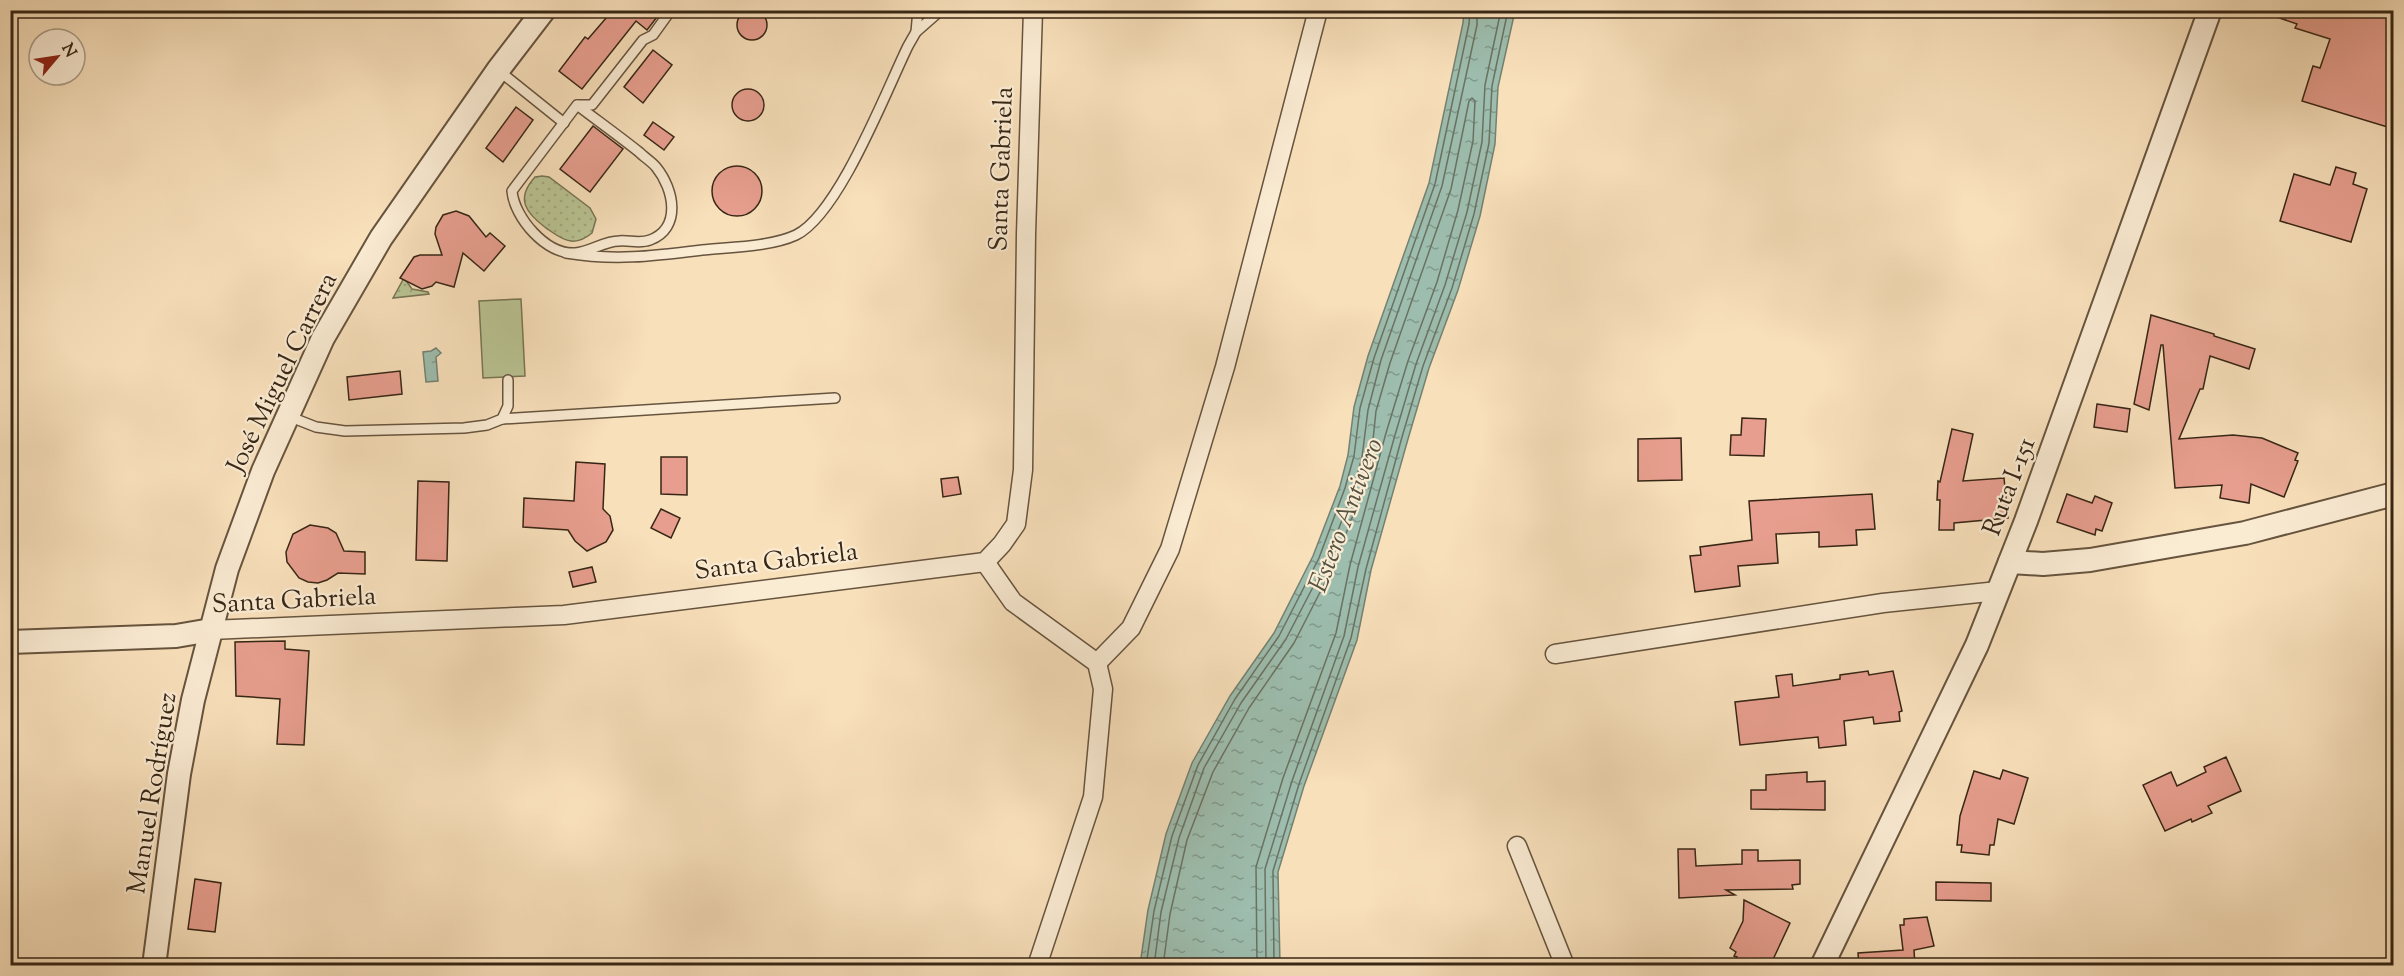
<svg xmlns="http://www.w3.org/2000/svg" width="2404" height="976" font-family="'Sorts Mill Goudy',serif">
  <defs>
    <pattern id="grass-dots" width="8" height="8" patternUnits="userSpaceOnUse" patternTransform="scale(1.5)"><rect width="8" height="8" fill="#b9c393"/><path d="M2 2h.1M6 6h.1" fill="none" stroke="#a0a77e" stroke-width="1.8" stroke-linecap="round"/></pattern>
    <pattern id="water-ripples" width="26" height="14" patternUnits="userSpaceOnUse" patternTransform="scale(1.5)"><rect width="26" height="14" fill="#9dbdae"/><path d="M2 4q2-2 4 0t4 0M15 11q2-2 4 0t4 0" fill="none" stroke="#81998c"/></pattern>
  </defs>
  <rect width="100%" height="100%" fill="#f8e0bb"/>
  <filter id="stains"><feTurbulence type="fractalNoise" baseFrequency=".00333" numOctaves="4"/><feColorMatrix values="0 0 0 0 .2 0 0 0 0 .09 0 0 0 0 .02 0 0 0 .5 -.17"/></filter>
  <radialGradient id="worn" r=".72"><stop offset=".6" stop-color="#630" stop-opacity="0"/><stop offset="1" stop-color="#630" stop-opacity=".3"/></radialGradient>
  <!-- grass -->
  <g fill="url(#grass-dots)" stroke="#787454" stroke-width="1.5">
    <path d="M542,176l7,1 41,31 6,11 -4,14c-6,5 -13,9 -21,8 -10,-1 -17,-8 -25,-13 -20,-15 -31,-29 -11,-51z"/>
    <path d="M404,278l8,11 16,3 1,2 -36,4z"/>
  </g>
  <!-- pitch -->
  <path fill="#b9c393" stroke="#787454" stroke-width="1.5" d="M521,299l4,77 -42,2 -4,-77z"/>
  <!-- water -->
  <g fill="url(#water-ripples)" stroke="#748171" stroke-width="1.5">
    <path d="M1464,11h51l-17,76 -3,57 -15,72 -22,74 -29,78 -21,71 -37,131 -14,70 -53,146 -26,86 2,93h-140l8,-55 18,-76 26,-71 38,-67 44,-63 39,-77 27,-70 8,-31 6,-48 14,-51 61,-173 34,-160z"/>
    <path d="M436,348l5,5 -5,4 2,24 -12,1 -3,-30 8,-1z"/>
  </g>
  <g fill="none" stroke-linecap="round" stroke-linejoin="round">
    <!-- shore -->
    <g stroke="#6a7262" stroke-width="1.5">
      <path d="M1146,966l8,-55 18,-75 26,-71 37,-66 44,-63 40,-78 26,-70 9,-32 6,-48 14,-50 61,-174 34,-160 1,-14"/>
      <path d="M1154,966l7,-54 18,-74 25,-70 37,-65 45,-64 40,-77 27,-71 9,-34 6,-47 13,-50 61,-174 35,-161v-15"/>
      <path d="M1163,966l7,-52 17,-74 26,-68 36,-64 45,-65 40,-78 27,-71 10,-35 5,-48 14,-48 61,-174 18,-88 3,-3 3,3 -2,40 -15,69 -21,72 -29,79 -22,72 -36,132 -14,68 -53,145 -27,89 1,99"/>
      <path d="M1266,966l-1,-97 27,-88 52,-145 14,-69 37,-132 21,-71 29,-79 22,-73 15,-70 3,-57 16,-75"/>
      <path d="M1274,966l-1,-95 26,-87 52,-146 15,-69 36,-132 21,-71 29,-78 22,-74 15,-71 3,-57 16,-76"/>
    </g>
  </g>
  <!-- building -->
  <g fill="#e79e8e" stroke="#372615" stroke-width="1.5">
    <circle cx="752" cy="25" r="15"/>
    <path d="M613,10h36l8,7 -10,13 -11,-9 -54,68 -23,-18 26,-34 3,2z"/>
    <path d="M2266,10h115l13,4v115l-92,-28 11,-35 7,2 10,-29 -35,-11 2,-4 -32,-11z"/>
    <path d="M653,50l19,15 -29,38 -19,-16z"/>
    <circle cx="748" cy="105" r="16"/>
    <path d="M516,107l17,13 -30,42 -17,-14z"/>
    <path d="M653,122l21,15 -10,13 -20,-15z"/>
    <path d="M593,126l30,23 -33,43 -30,-23z"/>
    <circle cx="737" cy="191" r="25"/>
    <path d="M2336,167l20,6 -3,11 14,5 -16,53 -71,-21 14,-47 36,11z"/>
    <path d="M456,211l13,5 17,21 4,-4 15,13 -21,25 -21,-18 -9,34 -18,-5 -4,4 -10,3 -22,-11 14,-21 6,-2h22l-7,-21 1,-7 7,-12z"/>
    <path d="M2151,315l63,19v2l41,13 -6,20 -39,-13 -7,33h-3l-21,50 54,-4 29,3 36,15 -3,7 3,1 -14,36 -33,-13 -2,19 -29,-5 2,-13 -47,3 -12,-143h-2l-12,65 -15,-6z"/>
    <path d="M400,371l2,23 -53,6 -2,-23z"/>
    <path d="M2097,404l33,5 -3,23 -33,-5z"/>
    <path d="M1742,418l24,1 -2,37 -34,-1 1,-20h10z"/>
    <path d="M1952,429l21,5 -10,47 41,-3 4,40 -54,5v7h-15l1,-30h-3l1,-19 2,1z"/>
    <path d="M1681,438l1,42 -44,1v-42z"/>
    <path d="M661,457h26v38l-26,-1z"/>
    <path d="M576,462l29,2 -2,45 7,7 3,14 -7,12 -19,9 -12,-10 -7,-11 -45,-3 1,-29 50,3z"/>
    <path d="M958,477l3,17 -18,3 -2,-18z"/>
    <path d="M418,481l31,1 -2,79 -31,-1z"/>
    <path d="M1872,494l3,35 -19,1 1,15 -38,2v-15l-43,2 2,29 -40,3 2,20 -45,6 -5,-36 11,-1 -1,-8 52,-7 -3,-39z"/>
    <path d="M2067,494l25,9 3,-7 17,7 -10,28 -6,-2 -1,6 -38,-13z"/>
    <path d="M661,509l19,9 -9,20 -20,-10z"/>
    <path d="M310,525l18,3 8,5 8,18 21,1v22l-27,-1 -11,7 -9,3 -10,-1 -9,-4 -12,-16 -1,-10 7,-18z"/>
    <path d="M592,567l4,15 -23,5 -4,-15z"/>
    <path d="M285,641v8l24,2 -5,94 -27,-1 3,-45 -44,-3 -1,-54z"/>
    <path d="M1868,671l1,4 24,-4 9,40 -3,1 1,9 -26,3 -1,-7 -29,4 2,24 -27,3 -1,-11 -78,8 -5,-43 44,-5 -3,-21 16,-2 1,12 47,-7v-4z"/>
    <path d="M2226,757l15,34 -33,15 4,7 -20,9 -1,-3 -26,12 -22,-46 28,-13 6,14 29,-14 -2,-5z"/>
    <path d="M2003,770l25,8 -14,46 -16,-5 -4,26h-4l-1,10 -28,-3 1,-7h-5l3,-29 14,-45 26,8z"/>
    <path d="M1807,772v10l18,-1v29l-74,-1v-19h15v-15z"/>
    <path d="M1678,849h17l1,17 46,-2v-14h16v11l42,-1v24l-8,1 1,4 -67,1 9,5 -56,3z"/>
    <path d="M195,879l26,4 -6,49 -27,-3z"/>
    <path d="M1936,882l55,1v18l-55,-1z"/>
    <path d="M1744,900l46,23 -20,43h-37l4,-9 -3,-1 2,-4 -6,-4 13,-27z"/>
    <path d="M1927,917l7,29 -20,4 1,16h-56l-1,-13 45,-3 -3,-25h4v-6z"/>
  </g>
  <g fill="none" stroke-linecap="round" stroke-linejoin="round">
    <defs>
      <g id="service">
        <path d="M916,32l2,-22"/>
        <path d="M498,70l66,53"/>
        <path d="M577,105c21,16 42,31 62,47 5,5 13,10 17,15 18,22 26,61 -6,73 -10,4 -21,0 -31,1 -15,0 -29,11 -44,12 -29,2 -61,-36 -63,-62z"/>
        <path d="M578,105h14l51,-65 10,-5 18,-25"/>
        <path d="M566,253c49,8 87,3 136,-3 28,-3 68,-3 94,-15 43,-21 90,-144 112,-189l8,-14 25,-22"/>
        <path d="M288,416l28,11 29,4 119,-3 23,-3 15,-6 6,-13v-26"/>
        <path d="M502,419l333,-21"/>
      </g>
      <g id="minor">
        <path d="M985,562l28,40 84,61 6,26 -10,108 -56,169"/>
        <path d="M211,630l353,-15 421,-53 17,-18 14,-20 7,-54 3,-236 7,-224"/>
        <path d="M1555,654l328,-51 115,-12"/>
        <path d="M1097,663l34,-35 39,-79 55,-182 93,-357"/>
        <path d="M1517,846l48,120"/>
      </g>
      <g id="tertiary">
        <path d="M2010,562l33,2 47,-4 155,-27 149,-39"/>
        <path d="M10,642l166,-6 35,-6"/>
        <path d="M154,966l25,-192 14,-74 34,-131 36,-98 60,-133 58,-100 117,-168 46,-60"/>
        <path d="M1822,966l155,-321 49,-124 184,-511"/>
      </g>
    </defs>
    <!-- service casing -->
    <use href="#service" stroke="#67543e" stroke-width="12"/>
    <!-- minor casing -->
    <use href="#minor" stroke="#67543e" stroke-width="21"/>
    <!-- tertiary casing -->
    <use href="#tertiary" stroke="#67543e" stroke-width="26"/>
    <!-- service -->
    <use href="#service" stroke="#faebd3" stroke-width="9"/>
    <!-- minor -->
    <use href="#minor" stroke="#faebd3" stroke-width="18"/>
    <!-- tertiary -->
    <use href="#tertiary" stroke="#faebd3" stroke-width="22"/>
  </g>
  <g text-anchor="middle" stroke-width="4.5" stroke-linejoin="round" paint-order="stroke">
    <!-- street labels -->
    <g font-size="26" fill="#372615" stroke="#faebd3">
      <text transform="translate(1000 169) rotate(-88)" y="9">Santa Gabriela</text>
      <text transform="translate(281 372) rotate(-64)" y="9">José Miguel Carrera</text>
      <text transform="translate(2008 486) rotate(-69)" y="9">Ruta I-151</text>
      <text transform="translate(776 560) rotate(-7)" y="9">Santa Gabriela</text>
      <text transform="translate(294 599) rotate(-3)" y="9">Santa Gabriela</text>
      <text transform="translate(151 793) rotate(-81)" y="9">Manuel Rodríguez</text>
    </g>
    <!-- water labels -->
    <g font-size="27" font-style="italic" fill="#565343" stroke="#faebd3">
      <text transform="translate(1345 515) rotate(-69)" y="9">Estero Antivero</text>
    </g>
  </g>
  <!-- margin -->
  <rect width="2404" height="976" fill="none" stroke="#f8e0bb" stroke-width="36"/>
  <rect x="12" y="12" width="2380" height="952" fill="none" stroke="#372615" stroke-width="3"/>
  <rect x="18" y="18" width="2368" height="940" fill="none" stroke="#372615" stroke-width="1.5"/>
  <!-- north arrow -->
  <g transform="translate(57 57) rotate(61)"><circle r="28" fill="#faebd3" stroke="#ac9c87" stroke-width="1.5"/>
  <path d="M0-4.5L10 22L0 15L-10 22Z" fill="#8f2418"/>
  <text y="-9" font-size="16" font-weight="bold" text-anchor="middle" fill="#372615">N</text>
  </g>
  <rect width="100%" height="100%" filter="url(#stains)"/>
  <rect width="100%" height="100%" fill="url(#worn)"/>
</svg>
